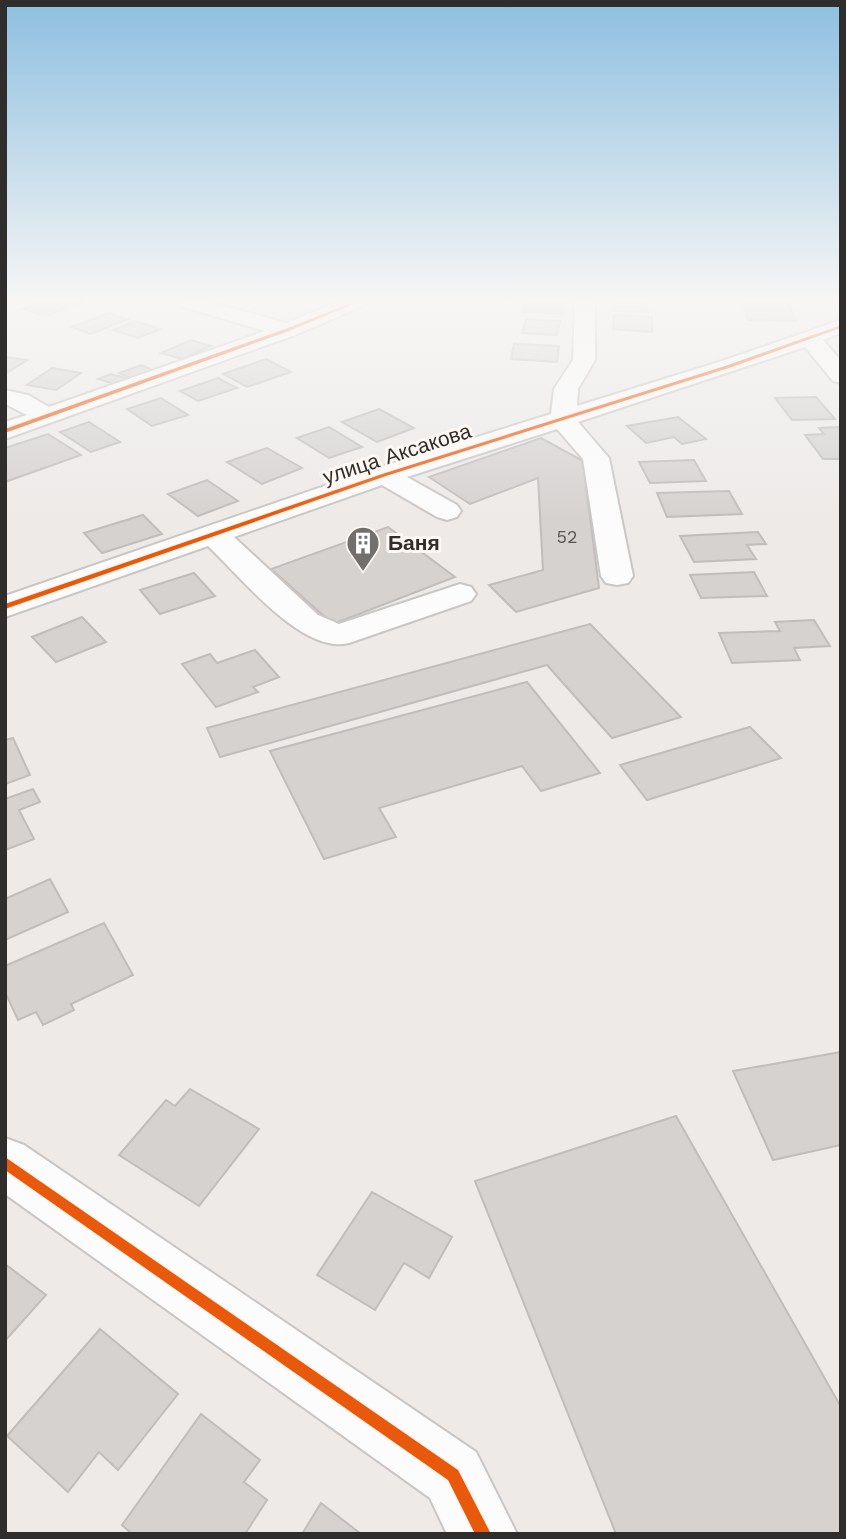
<svg xmlns="http://www.w3.org/2000/svg" width="846" height="1539" font-family="'Work Sans',sans-serif">
  <rect width="100%" height="100%" fill="#edeae8"/>
  <!-- building -->
  <g fill="#d5d2d0" stroke="#c0bdbc" stroke-width="2">
    <path d="M43,302h42l-40,14 -22,-7z"/>
    <path d="M525,302h40l-2,12 -40,-2z"/>
    <path d="M614,302h32l2,10 -33,-1z"/>
    <path d="M742,302h46l8,19 -48,-1z"/>
    <path d="M109,313l19,6 -37,15 -20,-7z"/>
    <path d="M614,315l38,2v15l-39,-3z"/>
    <path d="M526,319l34,2 -3,14 -35,-2z"/>
    <path d="M135,321l25,8 -22,9 -25,-8z"/>
    <path d="M191,340l20,6 -29,13 -21,-6z"/>
    <path d="M514,344l45,2 -2,16 -46,-3z"/>
    <path d="M5,357l22,3 -22,14z"/>
    <path d="M266,359l25,13 -44,15 -24,-13z"/>
    <path d="M141,365l16,7 -22,8 -16,-7z"/>
    <path d="M52,368l29,5 -25,17 -29,-5z"/>
    <path d="M111,374l18,5 -12,6 -19,-6z"/>
    <path d="M218,378l19,10 -39,13 -18,-10z"/>
    <path d="M816,397l19,22 -43,1 -17,-22z"/>
    <path d="M161,398l27,17 -36,11 -25,-17z"/>
    <path d="M379,409l35,19 -37,14 -35,-20z"/>
    <path d="M678,417l28,22 -24,5 -8,-7 -28,6 -19,-17z"/>
    <path d="M89,422l31,20 -29,10 -31,-20z"/>
    <path d="M329,427l33,20 -33,11 -32,-20z"/>
    <path d="M841,427v32h-18l-18,-24 19,-1 -5,-6z"/>
    <path d="M48,434l33,21 -76,27v-34z"/>
    <path d="M541,438l42,23 16,127 -83,24 -27,-27 54,-15 -5,-92 -68,26 -41,-27z"/>
    <path d="M267,448l35,20 -40,16 -35,-22z"/>
    <path d="M694,460l12,21 -56,2 -11,-21z"/>
    <path d="M207,480l31,21 -40,15 -30,-22z"/>
    <path d="M729,491l13,23 -75,3 -10,-24z"/>
    <path d="M143,515l19,19 -60,19 -18,-20z"/>
    <path d="M388,527l67,50 -122,47 -62,-55z"/>
    <path d="M758,532l8,12 -19,1 9,14 -62,3 -14,-26z"/>
    <path d="M754,572l13,24 -66,2 -11,-23z"/>
    <path d="M194,573l21,23 -55,18 -20,-24z"/>
    <path d="M82,617l24,25 -50,20 -24,-25z"/>
    <path d="M814,620l16,26 -36,2 6,12 -68,3 -13,-30 61,-2 -5,-9z"/>
    <path d="M590,624l91,93 -69,21 -65,-73 -327,92 -13,-29z"/>
    <path d="M255,650l24,27 -26,10 5,5 -42,15 -34,-43 28,-10 7,9z"/>
    <path d="M527,682l73,91 -59,18 -19,-25 -143,42 17,29 -72,22 -54,-108z"/>
    <path d="M750,727l31,31 -134,42 -27,-35z"/>
    <path d="M13,738l17,37 -25,9v-44z"/>
    <path d="M33,789l7,13 -21,8 15,29 -29,11v-51z"/>
    <path d="M50,879l18,33 -63,28v-41z"/>
    <path d="M104,923l29,52 -62,29 3,6 -31,15 -7,-13 -18,8 -13,-28v-26z"/>
    <path d="M841,1052v93l-68,15 -40,-89z"/>
    <path d="M190,1089l69,40 -60,77 -80,-51 47,-55 9,6z"/>
    <path d="M676,1116l165,291v127h-225l-141,-353z"/>
    <path d="M372,1192l80,45 -23,41 -25,-15 -29,47 -58,-35z"/>
    <path d="M5,1264l41,31 -41,46z"/>
    <path d="M100,1329l78,65 -60,76 -19,-18 -31,40 -61,-56z"/>
    <path d="M201,1414l59,46 -16,22 23,18 -22,34h-113l-10,-9z"/>
    <path d="M321,1503l40,31h-59z"/>
  </g>
  <g fill="none" stroke-linecap="round" stroke-linejoin="round">
    <defs>
      <g id="minor">
        <path d="M177,302h32l77,21 53,-21h27l-3,4 -68,29 -290,104v-17l22,-7 -22,-11v-14l23,5 21,12 216,-76 -85,-25z"/>
        <path d="M575,302h20v58l-17,29 -1,17 142,-44 122,-42v13l-18,7 18,21v22l-8,-2 -28,-34 -227,75 31,36 24,118 -5,7 -11,2 -11,-2 -5,-7 -18,-117 -26,-30 -150,48 50,28 4,6 -4,6 -10,3 -10,-3 -55,-32 -148,52 84,78 21,9 121,-40 11,3 5,7 -5,7 -122,42c-47,12 -109,-67 -141,-97l-203,71v-21l369,-127 177,-55 3,-25 19,-29z"/>
        <path d="M5,1138l19,7 452,307 41,82h-70l-17,-36 -425,-304z"/>
      </g>
    </defs>
    <!-- minor casing -->
    <use href="#minor" stroke="#c9c6c5" stroke-width="4"/>
    <!-- minor -->
    <use href="#minor" fill="#fcfcfc" fill-rule="evenodd"/>
    <defs>
      <g id="cycleway">
        <path d="M353,302h5l-69,29 -284,102v-4l280,-100z"/>
        <path d="M841,325v3l-112,40 -343,108 -381,133v-5l377,-130 343,-108z"/>
        <path d="M5,1157l453,313 33,64h-16l-27,-54 -443,-310z"/>
      </g>
    </defs>
    <!-- cycleway casing -->
    <use href="#cycleway" stroke="#fef7f2" stroke-width="4"/>
    <!-- cycleway -->
    <use href="#cycleway" fill="#e8590c" fill-rule="evenodd"/>
  </g>
  <!-- sky -->
  <linearGradient id="sky" x2="0" y2="1"><stop stop-color="#8dbfe0"/><stop offset="0.58" stop-color="#f7f6f5"/><stop offset="1" stop-color="#f7f6f5" stop-opacity="0"/></linearGradient>
  <rect width="846" height="517" fill="url(#sky)"/>
  <!-- icons -->
  <defs>
    <symbol id="building-pin" viewBox="-11 -11 22 30"><path d="M0 17L-7.5 6A9.5 9.5 0 1 1 7.5 6Z" fill="#72706e" stroke="#fef7f2"/><path d="M-4-6H4V6H1V3H-1V6H-4ZM-2.5-4.3h1.7v1.8h-1.7ZM.8-4.3h1.7v1.8H.8ZM-2.5-1h1.7V.8h-1.7ZM.8-1h1.7V.8H.8Z" fill="#fff"/></symbol>
  </defs>
  <g fill-rule="evenodd">
    <use href="#building-pin" x="344" y="524" width="38" height="52"/>
  </g>
  <g text-anchor="middle" stroke-width="6" stroke-linejoin="round" paint-order="stroke">
    <!-- far-number labels -->
    <g font-size="18" fill="#5a5856">
      <text x="567" y="543">52</text>
    </g>
    <!-- far-street labels -->
    <g font-size="21" fill="#302e2c" stroke="#fef7f2">
      <text transform="translate(397 454) rotate(-18)" y="7">улица Аксакова</text>
    </g>
    <!-- far-poi labels -->
    <g font-size="21" font-weight="bold" fill="#302e2c" stroke="#fef7f2" text-anchor="start">
      <text x="388" y="550">Баня</text>
    </g>
  </g>
  <!-- border -->
  <rect width="846" height="1539" fill="none" stroke="#302e2c" stroke-width="14"/>
</svg>
